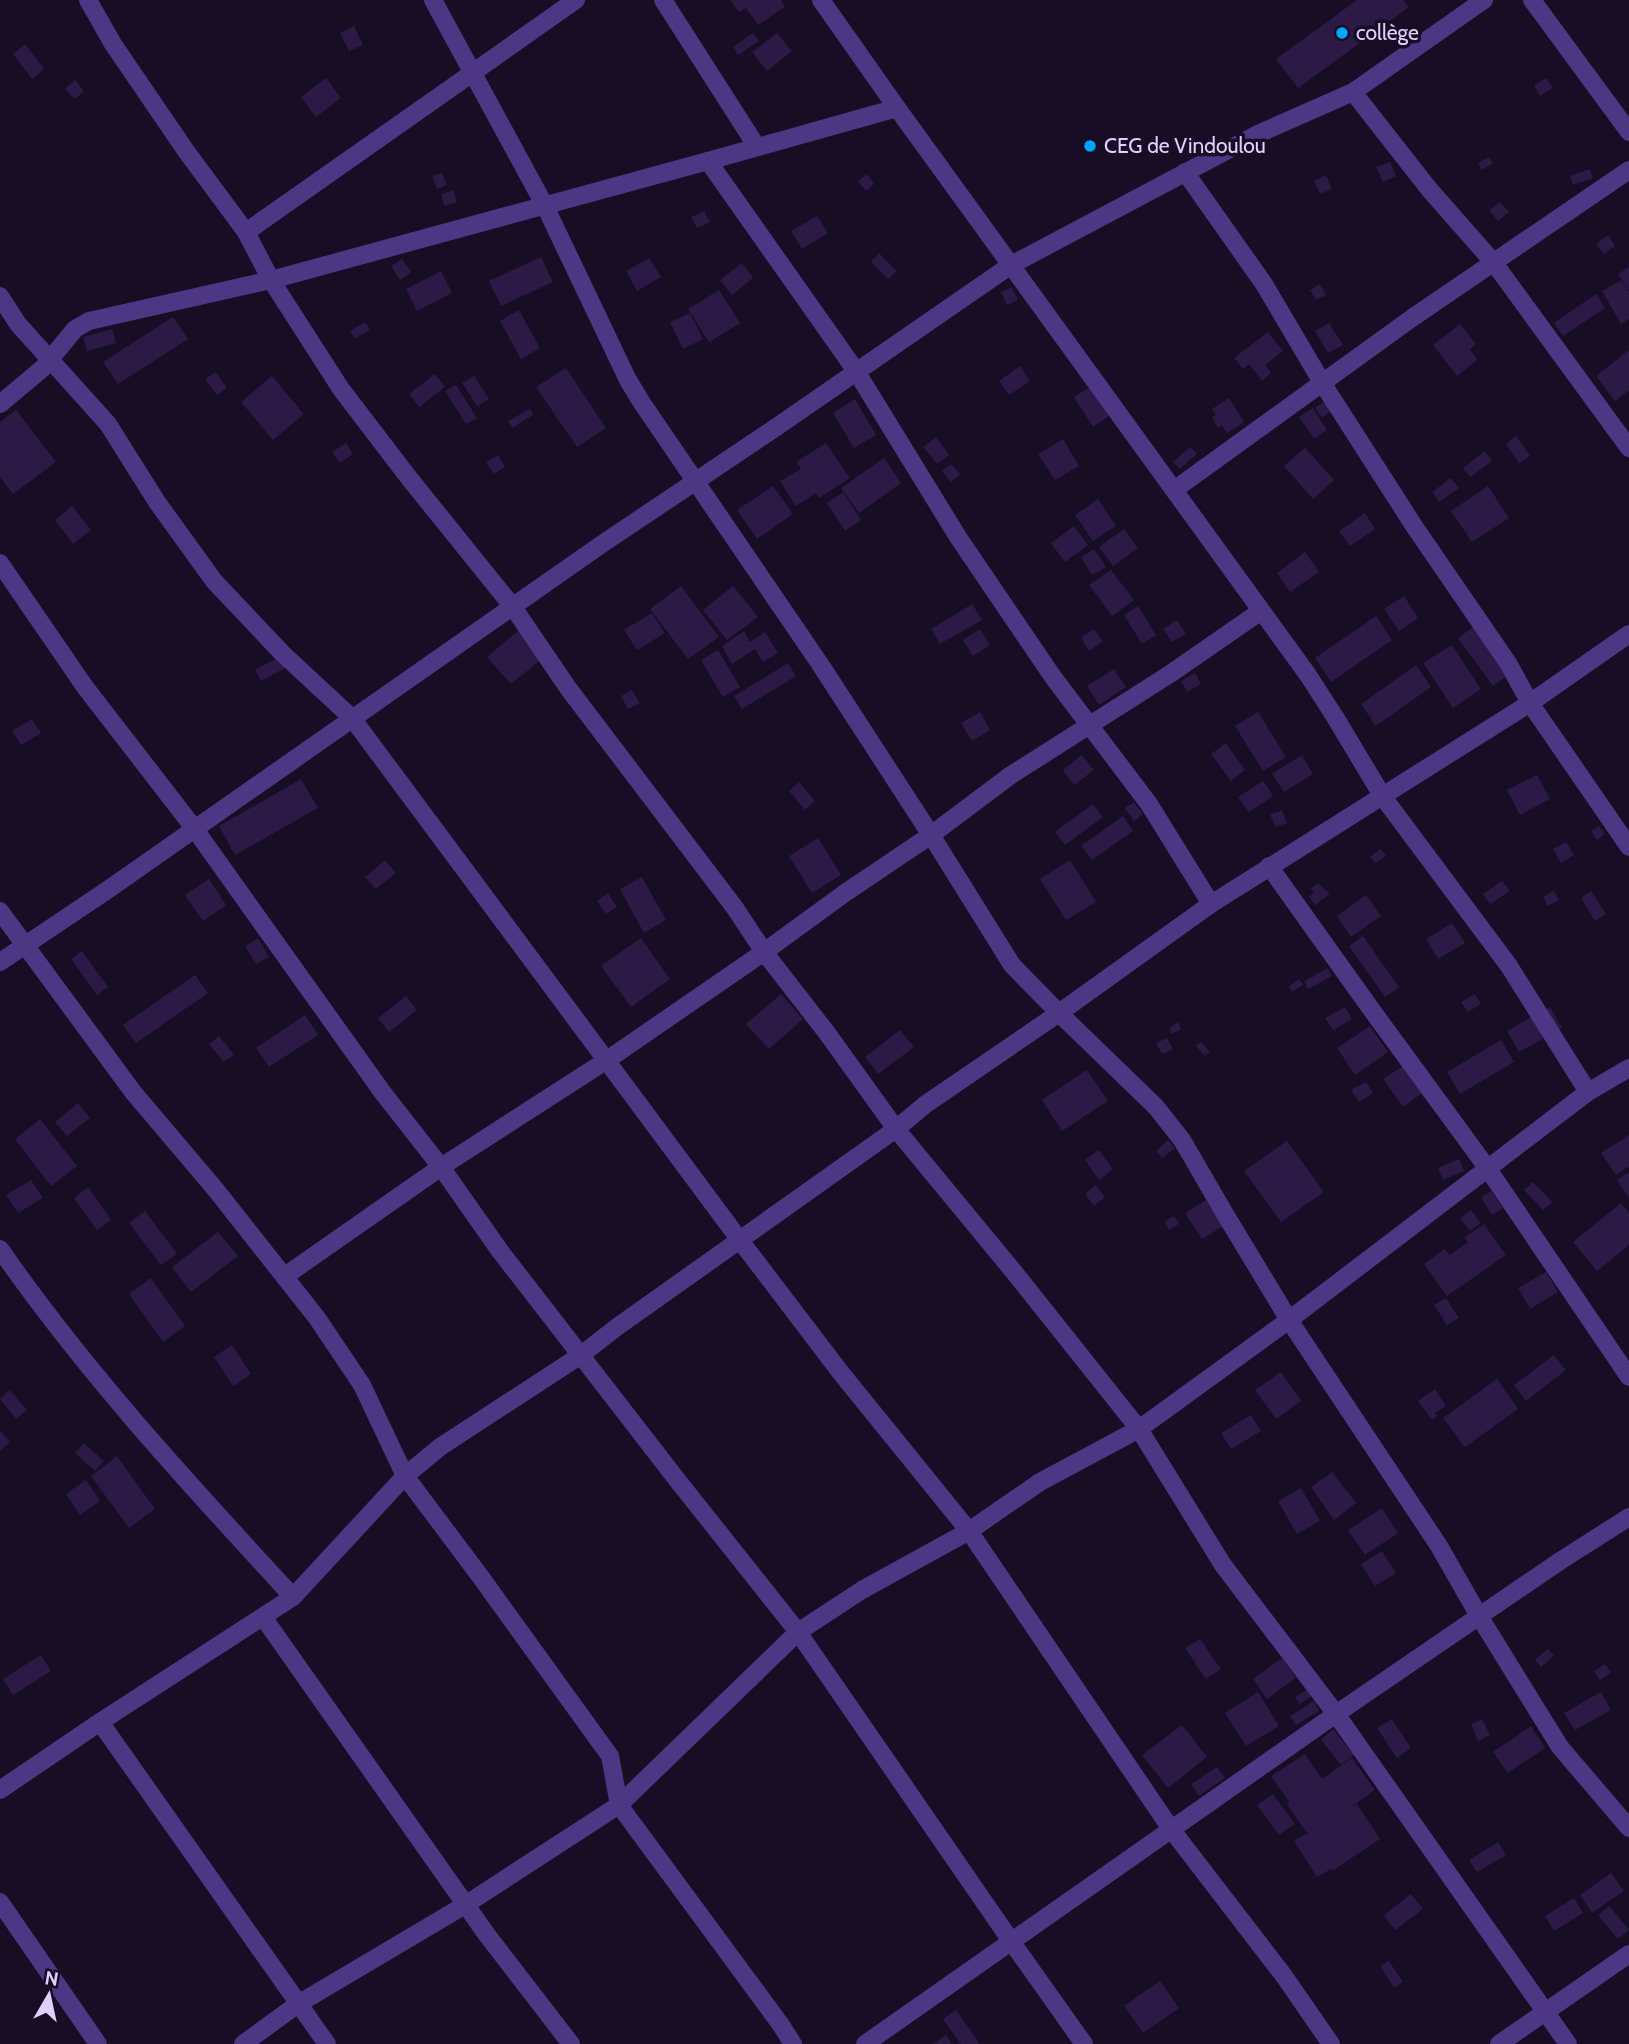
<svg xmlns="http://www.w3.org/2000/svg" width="1629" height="2044" font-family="Cabin,sans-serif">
  <rect width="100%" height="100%" fill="#170d24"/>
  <!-- building -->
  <g fill="#2d1945">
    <path d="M730,0h51l4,7 -27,18 -12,-17 -7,4z"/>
    <path d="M1357,0h46l6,7 -111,81 -22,-29z"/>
    <path d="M354,26l9,19 -14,6 -9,-18z"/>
    <path d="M753,33l6,8 -21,14 -5,-8z"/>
    <path d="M777,33l15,18 -25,20 -15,-19z"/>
    <path d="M25,44l19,25 -12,10 -19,-25z"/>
    <path d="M326,78l15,20 -25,19 -15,-20z"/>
    <path d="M1546,78l7,10 -13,8 -6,-11z"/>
    <path d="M75,80l9,11 -9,8 -10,-10z"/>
    <path d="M1489,157l4,6 -11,7 -4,-7z"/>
    <path d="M1390,162l6,14 -13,6 -7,-15z"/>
    <path d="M1590,169l3,9 -20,7 -3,-9z"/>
    <path d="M442,173l5,12 -10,4 -5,-13z"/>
    <path d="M867,174l7,10 -8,7 -8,-10z"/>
    <path d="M1326,175l6,14 -12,5 -6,-13z"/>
    <path d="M453,190l4,12 -13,4 -3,-12z"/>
    <path d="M1500,202l9,10 -11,9 -9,-11z"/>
    <path d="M704,211l6,11 -13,6 -6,-11z"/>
    <path d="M817,216l11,17 -26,16 -11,-18z"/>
    <path d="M1608,235l7,11 -11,8 -8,-10z"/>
    <path d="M879,253l18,18 -9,8 -17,-17z"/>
    <path d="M541,257l12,25 -52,24 -12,-25z"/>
    <path d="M649,258l12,19 -24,14 -11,-20z"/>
    <path d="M402,259l9,13 -11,8 -9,-14z"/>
    <path d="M742,263l11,15 -21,17 -12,-15z"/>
    <path d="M1629,267v23l-11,-16z"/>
    <path d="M441,271l11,22 -35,18 -11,-22z"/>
    <path d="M1622,280l7,12v27l-8,5 -19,-33z"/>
    <path d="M1320,284l6,11 -10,5 -6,-10z"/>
    <path d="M1012,287l6,13 -11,5 -6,-13z"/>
    <path d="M719,290l21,33 -31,19 -21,-33z"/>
    <path d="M1596,294l9,14 -42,28 -9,-13z"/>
    <path d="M519,310l21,38 -19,11 -21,-38z"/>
    <path d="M690,313l13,26 -20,10 -13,-27z"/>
    <path d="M173,317l15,22 -70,45 -15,-22z"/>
    <path d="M365,322l5,8 -15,9 -5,-8z"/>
    <path d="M1329,323l14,22 -15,8 -13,-22z"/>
    <path d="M1460,324l16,20 -6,5 7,11 -20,16 -24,-31z"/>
    <path d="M112,329l4,14 -29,8 -4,-14z"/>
    <path d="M1268,332l15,19 -18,14 6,8 -9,8 -13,-17 -6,5 -9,-11z"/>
    <path d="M1629,350v40l-14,11 -19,-25z"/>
    <path d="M1020,366l10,15 -21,14 -10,-14z"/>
    <path d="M566,368l40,60 -29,19 -41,-60z"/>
    <path d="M216,372l11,16 -10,7 -12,-16z"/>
    <path d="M435,374l10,13 -26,20 -10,-13z"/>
    <path d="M272,376l32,38 -31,26 -32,-38z"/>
    <path d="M474,376l15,23 -12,7 -15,-23z"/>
    <path d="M456,385l21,33 -11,6 -21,-33z"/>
    <path d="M1090,387l19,29 -16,11 -19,-30z"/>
    <path d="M1330,397l6,10 -14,11 -7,-10z"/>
    <path d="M1229,398l15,24 -17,11 -5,-8 -4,3 -6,-11 4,-2 -4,-6z"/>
    <path d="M855,399l21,36 -22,13 -21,-35z"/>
    <path d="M1313,408l14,22 -13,9 -15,-22z"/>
    <path d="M530,409l3,6 -21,13 -4,-7z"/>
    <path d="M16,410l40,52 -43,32 -13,-17v-55z"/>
    <path d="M1516,436l14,20 -11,7 -13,-19z"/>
    <path d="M936,437l13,18 -12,9 -14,-17z"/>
    <path d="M1063,439l16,27 -24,14 -17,-26z"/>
    <path d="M346,443l7,11 -13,9 -8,-11z"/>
    <path d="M826,443l24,35 -31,20 -3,-5 -20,13 -16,-25 21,-12 -5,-7z"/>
    <path d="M1190,447l7,7 -17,15 -7,-7z"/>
    <path d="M1305,448l29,32 -21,19 -29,-33z"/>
    <path d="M1485,451l7,10 -22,16 -7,-9z"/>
    <path d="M498,455l7,12 -11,7 -8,-12z"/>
    <path d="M884,458l17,25 -42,30 -18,-25z"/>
    <path d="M951,464l9,10 -9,8 -9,-11z"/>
    <path d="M1451,478l8,10 -20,14 -7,-10z"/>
    <path d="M773,486l20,28 -36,25 -20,-29z"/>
    <path d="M1488,486l21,32 -37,24 -21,-31z"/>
    <path d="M843,492l18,28 -16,11 -18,-28z"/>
    <path d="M1098,499l18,27 -23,15 -18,-26z"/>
    <path d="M72,506l19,24 -18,14 -18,-24z"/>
    <path d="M1365,513l10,16 -25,17 -11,-15z"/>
    <path d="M1074,526l14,19 -23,17 -14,-19z"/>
    <path d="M1124,529l14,19 -25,18 -14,-19z"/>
    <path d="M1094,549l12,18 -14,8 -11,-18z"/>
    <path d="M1305,552l14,20 -29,20 -13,-19z"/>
    <path d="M1111,570l23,30 -22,16 -23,-31z"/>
    <path d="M681,586l38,51 -31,22 -38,-50z"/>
    <path d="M733,586l25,31 -31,23 -24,-30z"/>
    <path d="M1404,596l14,22 -19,13 -15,-22z"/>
    <path d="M972,604l10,16 -42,24 -9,-15z"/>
    <path d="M1138,606l18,29 -14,9 -18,-29z"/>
    <path d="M652,613l13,20 -28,17 -13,-20z"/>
    <path d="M1376,616l16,24 -61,42 -16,-24z"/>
    <path d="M1484,619l35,48 -26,19 -35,-48z"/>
    <path d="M1177,620l9,14 -14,8 -9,-13z"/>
    <path d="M980,629l10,16 -17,11 -10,-16z"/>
    <path d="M1094,629l9,12 -14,10 -8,-13z"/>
    <path d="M519,630l24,28 -32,26 -24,-27z"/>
    <path d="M744,631l6,11 15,-10 13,21 -15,9 -8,-13 -23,15 -10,-18z"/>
    <path d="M1452,645l29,44 -28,19 -30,-45z"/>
    <path d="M718,650l22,37 -17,10 -22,-37z"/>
    <path d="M288,652l6,11 -33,18 -6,-11z"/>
    <path d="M788,663l8,13 -54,33 -8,-13z"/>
    <path d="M1416,665l15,22 -55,39 -15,-22z"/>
    <path d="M1114,669l12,18 -27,18 -12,-19z"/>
    <path d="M1195,673l6,11 -14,8 -6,-11z"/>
    <path d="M632,690l8,13 -12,6 -7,-13z"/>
    <path d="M980,712l10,18 -18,11 -11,-18z"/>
    <path d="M1258,712l28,45 -23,14 -28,-45z"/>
    <path d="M32,719l9,14 -20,12 -9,-14z"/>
    <path d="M1226,743l19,27 -14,11 -20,-27z"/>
    <path d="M1082,755l12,15 -20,15 -11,-15z"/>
    <path d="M1302,755l11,19 -29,18 -12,-18z"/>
    <path d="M1537,775l13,24 -30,16 -13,-25z"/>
    <path d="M301,779l17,29 -83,47 -16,-29z"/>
    <path d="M1263,781l10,15 -24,16 -11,-15z"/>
    <path d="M799,782l16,19 -10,9 -16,-19z"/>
    <path d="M1134,802l9,12 -9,7 -9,-13z"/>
    <path d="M1093,804l10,13 -38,28 -10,-13z"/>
    <path d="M1282,810l5,13 -11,4 -6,-12z"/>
    <path d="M1123,816l10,15 -41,29 -11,-14z"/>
    <path d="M1599,826l6,8 -8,6 -6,-9z"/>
    <path d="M818,838l23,37 -29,18 -23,-37z"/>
    <path d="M1566,842l8,13 -13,8 -8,-14z"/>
    <path d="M1381,849l5,7 -11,7 -5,-6z"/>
    <path d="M385,860l11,13 -20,16 -11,-12z"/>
    <path d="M1070,860l26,42 -30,18 -26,-41z"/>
    <path d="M642,877l24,43 -22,13 -24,-44z"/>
    <path d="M209,879l17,26 -23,16 -18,-26z"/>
    <path d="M1502,881l8,10 -20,13 -7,-10z"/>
    <path d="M1318,883l12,11 -15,11 -6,-9 5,-3 -3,-4z"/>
    <path d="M1554,891l5,9 -11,6 -5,-9z"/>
    <path d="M1591,891l15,23 -11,7 -14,-23z"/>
    <path d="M608,893l9,14 -11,7 -9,-13z"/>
    <path d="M1366,895l15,21 -30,21 -14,-21z"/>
    <path d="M1452,923l13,20 -27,16 -12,-20z"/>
    <path d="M1363,936l36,51 -14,10 -36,-51z"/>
    <path d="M258,938l11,19 -13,7 -11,-18z"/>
    <path d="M641,938l29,41 -39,28 -30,-41z"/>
    <path d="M82,951l26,36 -11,8 -26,-36z"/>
    <path d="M1328,968l4,8 -24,13 -4,-8z"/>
    <path d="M195,975l13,18 -72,50 -13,-18z"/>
    <path d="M1299,979l4,6 -11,7 -3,-6z"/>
    <path d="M781,994l22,25 -34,30 -23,-25z"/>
    <path d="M1475,994l6,10 -13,8 -7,-10z"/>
    <path d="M406,996l11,14 -28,22 -11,-14z"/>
    <path d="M1345,1007l7,12 -19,11 -8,-12z"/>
    <path d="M1550,1007l12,21 -43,24 -12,-21z"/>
    <path d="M305,1015l13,20 -49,32 -13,-19z"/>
    <path d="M1178,1022l3,7 -9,5 -3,-6z"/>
    <path d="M1370,1026l18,26 -33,23 -18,-27z"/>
    <path d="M900,1030l14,17 -36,27 -13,-17z"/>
    <path d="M219,1036l15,19 -10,7 -15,-18z"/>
    <path d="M1167,1038l6,11 -11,5 -6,-11z"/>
    <path d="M1501,1040l13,22 -54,32 -13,-22z"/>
    <path d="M1201,1042l9,10 -5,4 -9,-10z"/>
    <path d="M1409,1062l19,27 -25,18 -20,-28z"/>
    <path d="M1087,1070l21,31 -46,30 -20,-31z"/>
    <path d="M1366,1082l7,11 -14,9 -8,-12z"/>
    <path d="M78,1103l12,15 -23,18 -12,-14z"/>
    <path d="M40,1119l37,47 -26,20 -36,-47z"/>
    <path d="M1629,1135v31l-13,9 -15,-22z"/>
    <path d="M1168,1140l7,8 -13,10 -6,-7z"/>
    <path d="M1287,1141l37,51 -43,30 -37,-51z"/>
    <path d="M1099,1150l14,19 -14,11 -14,-20z"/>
    <path d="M1459,1159l5,12 -21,9 -5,-12z"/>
    <path d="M1629,1172v26l-12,-18z"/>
    <path d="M31,1180l12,18 -25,15 -12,-18z"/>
    <path d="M1533,1182l19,20 -9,8 -19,-20z"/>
    <path d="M1095,1185l10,12 -11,9 -9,-12z"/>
    <path d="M88,1187l23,33 -14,10 -23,-32z"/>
    <path d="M1491,1191l12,17 -11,7 -11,-17z"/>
    <path d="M1206,1200l17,26 -21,13 -17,-26z"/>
    <path d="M1621,1203l8,10v32l-32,26 -24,-29z"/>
    <path d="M1471,1210l10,13 -11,8 -10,-13z"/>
    <path d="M145,1211l32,43 -16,11 -32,-42z"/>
    <path d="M1174,1216l5,8 -10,6 -5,-8z"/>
    <path d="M1484,1224l22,31 -59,41 -23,-32 21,-15 5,6 18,-13 -4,-4z"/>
    <path d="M218,1232l20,24 -47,36 -19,-25z"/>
    <path d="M1546,1272l12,20 -28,17 -12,-21z"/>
    <path d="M151,1278l34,48 -22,16 -34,-48z"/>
    <path d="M1446,1298l13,20 -12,7 -13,-20z"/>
    <path d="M232,1345l19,29 -18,12 -19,-29z"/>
    <path d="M1554,1355l12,15 -40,31 -12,-16z"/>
    <path d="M1281,1372l20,29 -25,18 -21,-29z"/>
    <path d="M1497,1379l21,30 -53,38 -22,-29z"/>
    <path d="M1435,1389l11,17 -11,7 2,3 -5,4 -14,-19z"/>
    <path d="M10,1390l17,20 -11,9 -16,-20z"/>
    <path d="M1251,1415l10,16 -30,18 -10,-16z"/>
    <path d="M0,1431l10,11 -10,9z"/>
    <path d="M84,1443l20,18 -9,10 -20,-18z"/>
    <path d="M117,1456l38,53 -26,19 -38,-52z"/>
    <path d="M1332,1472l24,31 -22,17 -23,-33z"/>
    <path d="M86,1480l14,21 -20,14 -14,-21z"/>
    <path d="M1301,1488l19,33 -23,13 -19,-33z"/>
    <path d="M1382,1508l16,25 -33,22 -17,-25z"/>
    <path d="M1382,1551l14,22 -21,13 -14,-22z"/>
    <path d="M1200,1639l21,30 -15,10 -21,-31z"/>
    <path d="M1548,1649l6,7 -13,11 -6,-7z"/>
    <path d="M41,1655l10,16 -38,24 -10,-16z"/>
    <path d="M1282,1658l14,20 -29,21 -14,-20z"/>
    <path d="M1605,1664l6,8 -11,8 -6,-9z"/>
    <path d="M1308,1689l4,7 -12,8 -5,-7z"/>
    <path d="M1258,1692l21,34 -33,20 -21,-33z"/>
    <path d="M1601,1692l10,18 -36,20 -11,-17z"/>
    <path d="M1314,1701l5,10 -23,14 -6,-9z"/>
    <path d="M1392,1719l19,29 -14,10 -20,-30z"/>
    <path d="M1482,1719l8,16 -12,6 -7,-17z"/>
    <path d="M1182,1725l25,32 -39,31 -26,-33z"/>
    <path d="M1531,1726l14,22 -37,25 -15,-21z"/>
    <path d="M1333,1729l21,26 -13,10 -20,-25z"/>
    <path d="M1305,1754l17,25 30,-21 23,32 -32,23 14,-9 23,35 -48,32 -1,-2 -14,8 -23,-36 12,-7 3,2 -22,-32 2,-2 -18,-26z"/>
    <path d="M1217,1767l8,11 -26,18 -8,-12z"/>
    <path d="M1273,1794l22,30 -16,11 -22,-30z"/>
    <path d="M1498,1842l8,13 -29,17 -8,-12z"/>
    <path d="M1611,1873l13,18 -32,22 -12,-18z"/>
    <path d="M1411,1894l12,15 -28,21 -11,-15z"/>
    <path d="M1574,1898l9,15 -29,18 -9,-15z"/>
    <path d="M1609,1906l20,24 -11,9 -20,-24z"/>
    <path d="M1389,1961l14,21 -9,6 -14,-22z"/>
    <path d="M1160,1981l19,27 -36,25 -19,-27z"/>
    <path d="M956,2010l24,34h-19l-18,-25z"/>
    <path d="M946,2035l6,9h-19z"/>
  </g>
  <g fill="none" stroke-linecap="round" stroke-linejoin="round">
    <!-- street -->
    <g stroke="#4d3784" stroke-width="18">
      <path d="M88,0l25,44 73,107 60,81 25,48 70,109 68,89 104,129 55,81 167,220 29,44 63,81 69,96 118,143 125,157 84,136 113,149 232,330"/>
      <path d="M433,0l112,206 83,174 14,23 178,261 111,171 81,130 47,48 97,94 26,33 43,74 64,106 150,226 40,70 81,131 69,81"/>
      <path d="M663,0l94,147"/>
      <path d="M821,0l76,108 411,567 27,42 48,80 126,169 79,126"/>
      <path d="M1532,0l97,132"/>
      <path d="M1353,92l76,97 65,74 135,185"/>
      <path d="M708,161l148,210 102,166 95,140 96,127 62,100"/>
      <path d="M1185,172l79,112 59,100 91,142 94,137 22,40 99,144"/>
      <path d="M246,232l330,-232"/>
      <path d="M0,296l18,28 90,100 49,78 57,79 68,72 70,65 387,521 102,134 128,158 202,298 113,147 47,68"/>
      <path d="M0,404l43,-36 32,-39 14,-8 182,-41 437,-119 189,-53"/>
      <path d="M1174,490l238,-172 217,-148"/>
      <path d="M0,563l85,124 109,141 189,265 58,74 59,84 178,230 120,151 213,309 73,103"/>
      <path d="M1269,866l102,143 117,160 141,208"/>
      <path d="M0,911l133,181 83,98 101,128 45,67 43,91 75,100 130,180 9,49 162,220 12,19"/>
      <path d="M0,962l106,-71 496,-347 173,-116 236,-163 247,-131 95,-42 131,-92"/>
      <path d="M0,1249c87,125 190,236 293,348"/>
      <path d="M285,1276l156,-109 166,-107 157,-108 81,-59 86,-58 80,-60 159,-101 91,-63"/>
      <path d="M263,1617l224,318 84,109"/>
      <path d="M100,1722l227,322"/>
      <path d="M0,1790l100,-68 193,-125 112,-121 35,-29 141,-92 36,-28 279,-198 30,-25 133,-91 152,-109 319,-201 99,-69"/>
      <path d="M0,1902l98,142"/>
      <path d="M243,2044l55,-40 167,-99 154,-100 179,-173 64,-42 107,-59 71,-49 99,-53 150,-109 299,-228 41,-24"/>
      <path d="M865,2044l471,-330 224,-153 69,-44"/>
      <path d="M1499,2044l130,-90"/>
    </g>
  </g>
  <!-- markers -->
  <g fill="#00a4fb" stroke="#170d24" stroke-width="2.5">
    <circle cx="1342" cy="33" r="7"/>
    <circle cx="1090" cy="146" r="7"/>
  </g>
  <g text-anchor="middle" stroke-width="7" stroke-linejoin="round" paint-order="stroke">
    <!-- poi labels -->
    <g font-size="21" fill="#e1d0ff" stroke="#170d24" text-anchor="start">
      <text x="1356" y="40">collège</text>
      <text x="1104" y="153">CEG de Vindoulou</text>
    </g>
  </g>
  <!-- north arrow -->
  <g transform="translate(49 1995) rotate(9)" stroke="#170d24" stroke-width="5" paint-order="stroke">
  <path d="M0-5L12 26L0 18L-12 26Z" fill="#e1d0ff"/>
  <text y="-10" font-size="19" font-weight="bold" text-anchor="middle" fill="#e1d0ff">N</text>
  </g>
</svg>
